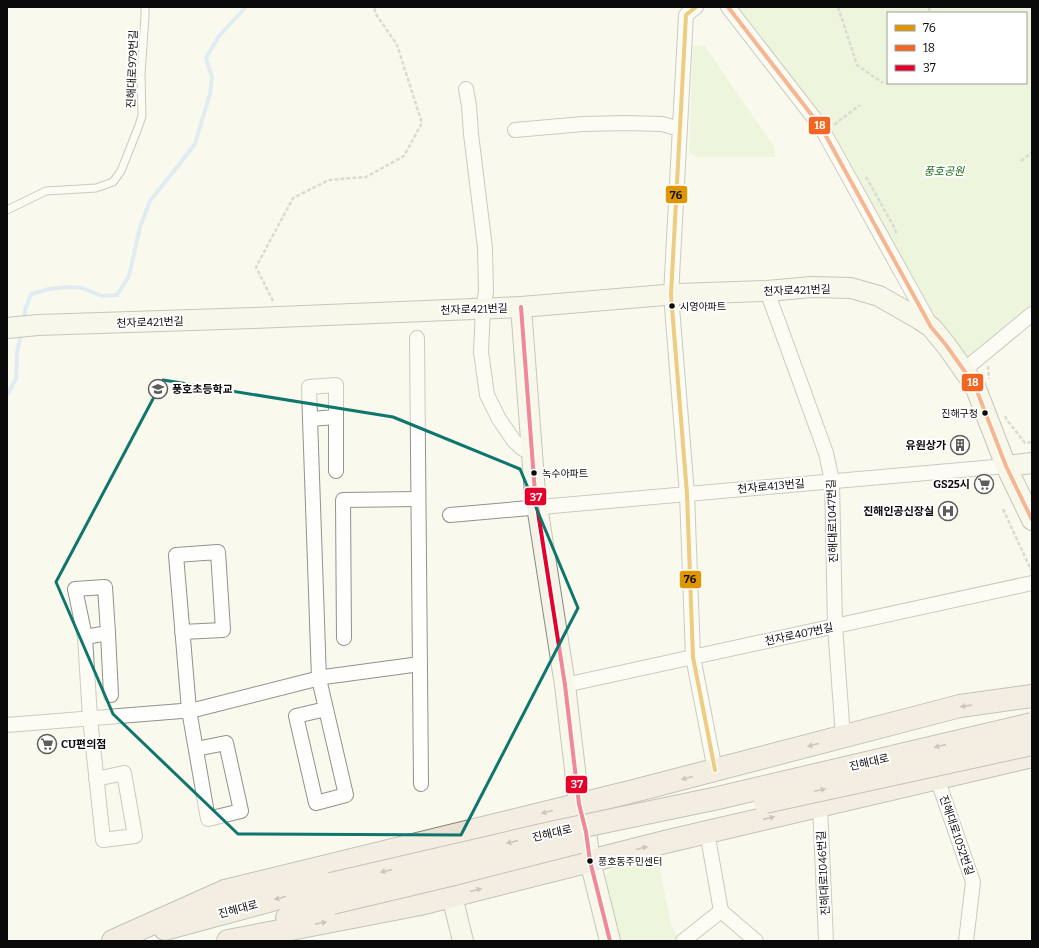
<svg xmlns="http://www.w3.org/2000/svg" width="1039" height="948" font-family="Bitter,'Noto Sans KR',serif">
  <rect width="100%" height="100%" fill="#faf9ed"/>
  <!-- green -->
  <g fill="#ddf2ca" fill-rule="evenodd">
    <path d="M737,7h295v298l-72,60zM888,13h138v70h-138z"/>
    <path d="M693,45l12,1 70,102v9h-79l-7,-5z"/>
    <path d="M657,857l14,66 6,14 -3,4h-55l-14,-65 6,-7z"/>
  </g>
  <g fill="none" stroke-linecap="round" stroke-linejoin="round">
    <!-- stream -->
    <g stroke="#c0dcf8" stroke-width="4">
      <path d="M23,320l2,-10 6,-16 18,-5 20,-2 13,1 20,8 15,-1 12,-19 11,-49 10,-26 27,-34 18,-23 15,-50 2,-17 -6,-19 13,-22 27,-29"/>
      <path d="M7,395l9,-16 1,-26 4,-20"/>
    </g>
    <defs>
      <path id="lane" d="M7,210l39,-19 50,-3 17,-6 8,-11 17,-43 4,-12 -1,-42 4,-58v-9"/>
      <g id="street">
        <path d="M696,7l-10,8 -15,280 16,199 6,163 22,113"/>
        <path d="M728,7l93,120 109,197"/>
        <path d="M466,89l3,17 2,28 14,114 1,44 -3,16 -2,44 6,43 12,24 15,22 9,8 9,3"/>
        <path d="M515,130l68,-6 43,-1 36,1 18,5"/>
        <path d="M767,291l59,162 6,28 3,145 8,111"/>
        <path d="M417,338l4,446"/>
        <path d="M964,370l68,-56"/>
        <path d="M336,417v54"/>
        <path d="M310,419l26,-2v-32l-27,2 1,32 9,260 27,116 -30,8 -20,-87 30,-7"/>
        <path d="M450,515l556,-49"/>
        <path d="M182,632l41,-2 -5,-78 -42,3 13,155 19,109 33,-8 -15,-68 -30,6"/>
        <path d="M108,633l3,62"/>
        <path d="M85,637l23,-4 -3,-46 -30,2 10,48 5,81 13,122 32,-4 -11,-63 -28,6"/>
        <path d="M344,638l-1,-138 75,-1"/>
        <path d="M565,685l467,-102"/>
        <path d="M7,725l187,-15 130,-33 96,-13"/>
        <path d="M937,778l36,104 -7,59"/>
        <path d="M820,806l6,135"/>
        <path d="M721,911l35,30"/>
        <path d="M683,941l38,-30 -14,-79"/>
      </g>
      <g id="secondary">
        <path d="M521,307l14,186 30,192 14,119 7,28 4,29 20,80"/>
        <path d="M7,328l31,-3 216,-7 267,-11 156,-13 90,-3 45,-4 39,1 28,8 40,23 12,8 15,18 29,41 31,80 26,54"/>
        <path d="M1006,466l26,-3"/>
        <path d="M452,896l11,45"/>
      </g>
      <g id="highway">
        <path d="M287,918l45,-15"/>
        <path d="M165,929l166,-45"/>
        <path d="M113,941l112,-50 405,-99 330,-86 72,-10"/>
        <path d="M228,941l192,-37 249,-63 346,-81 17,-4"/>
      </g>
    </defs>
    <!-- lane casing -->
    <use href="#lane" stroke="#92928c" stroke-width="9"/>
    <!-- street casing -->
    <use href="#street" stroke="#92928c" stroke-width="16"/>
    <!-- secondary casing -->
    <use href="#secondary" stroke="#898883" stroke-width="22"/>
    <!-- highway casing -->
    <use href="#highway" stroke="#7f7f7a" stroke-width="24"/>
    <!-- path -->
    <g stroke="#b7b7b5" stroke-width="2.5" stroke-dasharray="4 2" stroke-linecap="butt">
      <path d="M838,7l19,58 26,18"/>
      <path d="M929,7l1,6"/>
      <path d="M835,125v-1l25,-19"/>
      <path d="M1021,161l11,-9"/>
      <path d="M866,177l27,48 4,9"/>
      <path d="M273,301l-17,-34 37,-69 36,-18 37,-3 38,-21 18,-33 -25,-78 -21,-31 -2,-7"/>
      <path d="M988,366l1,13"/>
      <path d="M1005,416l2,4 18,23 7,-1"/>
      <path d="M1003,509l28,61"/>
    </g>
    <!-- lane -->
    <use href="#lane" stroke="#fefefc" stroke-width="7"/>
    <!-- street -->
    <use href="#street" stroke="#fefefc" stroke-width="14"/>
    <!-- secondary -->
    <use href="#secondary" stroke="#f3f4e7" stroke-width="20"/>
    <!-- highway -->
    <use href="#highway" stroke="#eae1d2" stroke-width="22"/>
    <defs>
      <g id="highway-bridge">
        <path d="M765,802l267,-58"/>
        <path d="M331,884l224,-52 163,-34 314,-74"/>
        <path d="M332,903l118,-28 129,-33"/>
      </g>
    </defs>
    <!-- highway-bridge casing -->
    <use href="#highway-bridge" stroke="#7f7f7a" stroke-width="24" stroke-linecap="butt"/>
    <!-- highway-bridge -->
    <use href="#highway-bridge" stroke="#eae1d2" stroke-width="22"/>
    <defs>
      <path id="bus-1" d="M696,7l-10,8 -15,280 16,199 6,163 22,113"/>
      <path id="bus-2" d="M728,7l93,120 110,200 15,18 29,41 31,80 26,54"/>
      <path id="bus-3" d="M521,307l14,186 30,192 14,119 7,28 4,29 20,80"/>
    </defs>
    <!-- bus-1 casing -->
    <use href="#bus-1" stroke="#fff" stroke-width="7"/>
    <!-- bus-2 casing -->
    <use href="#bus-2" stroke="#fff" stroke-width="7"/>
    <!-- bus-3 casing -->
    <use href="#bus-3" stroke="#fff" stroke-width="7"/>
    <!-- bus-1 -->
    <use href="#bus-1" stroke="#df9601" stroke-width="4"/>
    <!-- bus-2 -->
    <use href="#bus-2" stroke="#f26522" stroke-width="4"/>
    <!-- bus-3 -->
    <use href="#bus-3" stroke="#e4002b" stroke-width="4"/>
  </g>
  <!-- one-way arrows -->
  <defs><path id="oneway-solid" d="M-6-.8H1V-3.2L6.5 0L1 3.2V.8H-6Z"/></defs>
  <g fill="#908b82">
    <use href="#oneway-solid" transform="translate(966 706) rotate(172)"/>
    <use href="#oneway-solid" transform="translate(813 745) rotate(165)"/>
    <use href="#oneway-solid" transform="translate(940 746) rotate(167)"/>
    <use href="#oneway-solid" transform="translate(687 778) rotate(165)"/>
    <use href="#oneway-solid" transform="translate(820 790) rotate(-12)"/>
    <use href="#oneway-solid" transform="translate(547 812) rotate(166)"/>
    <use href="#oneway-solid" transform="translate(769 818) rotate(-13)"/>
    <use href="#oneway-solid" transform="translate(512 842) rotate(167)"/>
    <use href="#oneway-solid" transform="translate(642 848) rotate(-14)"/>
    <use href="#oneway-solid" transform="translate(386 871) rotate(167)"/>
    <use href="#oneway-solid" transform="translate(476 890) rotate(-14)"/>
    <use href="#oneway-solid" transform="translate(280 898) rotate(165)"/>
    <use href="#oneway-solid" transform="translate(321 923) rotate(-11)"/>
  </g>
  <!-- marked area -->
  <path d="M0 0H1039V948H0ZM163,380l230,37 127,52 58,139 -117,227 -223,-1 -125,-120 -57,-132z" fill="#faf9ed" fill-opacity=".55" fill-rule="evenodd"/>
  <path fill="none" stroke="#0f766e" stroke-width="3" stroke-linejoin="round" d="M163,380l230,37 127,52 58,139 -117,227 -223,-1 -125,-120 -57,-132z"/>
  <!-- icons -->
  <defs>
    <symbol id="school-ring" viewBox="-11 -11 22 22"><circle r="9.5" fill="#fff" stroke="#5e5e59" stroke-width="1.5"/><path d="M0-5L7-2L0 1L-7-2ZM-4 1L0 2.5L4 1V4Q0 6-4 4Z" fill="#5e5e59"/></symbol>
    <symbol id="building-ring" viewBox="-11 -11 22 22"><circle r="9.5" fill="#fff" stroke="#5e5e59" stroke-width="1.5"/><path d="M-4-6H4V6H1V3H-1V6H-4ZM-2.5-4.3h1.7v1.8h-1.7ZM.8-4.3h1.7v1.8H.8ZM-2.5-1h1.7V.8h-1.7ZM.8-1h1.7V.8H.8Z" fill="#5e5e59"/></symbol>
    <symbol id="supermarket-ring" viewBox="-11 -11 22 22"><circle r="9.5" fill="#fff" stroke="#5e5e59" stroke-width="1.5"/><path d="M-6-5.5h2.5l.6 2H6L4.5 2H-2.5L-4.4-4H-6ZM-1.5 3.2a1.3 1.3 0 1 0 .1 0ZM3 3.2a1.3 1.3 0 1 0 .1 0Z" fill="#5e5e59"/></symbol>
    <symbol id="hospital-ring" viewBox="-11 -11 22 22"><circle r="9.5" fill="#fff" stroke="#5e5e59" stroke-width="1.5"/><path d="M-5-5h3v3.5h4V-5h3V5h-3V1.5h-4V5h-3Z" fill="#5e5e59"/></symbol>
  </defs>
  <g fill-rule="evenodd">
    <use href="#school-ring" x="147" y="378" width="22" height="22"/>
    <use href="#building-ring" x="949" y="434" width="22" height="22"/>
    <use href="#supermarket-ring" x="973" y="473" width="22" height="22"/>
    <use href="#hospital-ring" x="937" y="500" width="22" height="22"/>
    <use href="#supermarket-ring" x="36" y="733" width="22" height="22"/>
  </g>
  <!-- markers -->
  <g fill="#0a0a0a" stroke="#fff" stroke-width="1.5">
    <circle cx="672" cy="306" r="3.5"/>
    <circle cx="985" cy="413" r="3.5"/>
    <circle cx="534" cy="473" r="3.5"/>
    <circle cx="590" cy="861" r="3.5"/>
  </g>
  <g text-anchor="middle" stroke-width="4" stroke-linejoin="round" paint-order="stroke">
    <!-- bus labels -->
    <g font-size="10" fill="#0a0a0a" stroke="#fff" text-anchor="start">
      <text x="680" y="310">시영아파트</text>
      <text x="978" y="417" text-anchor="end">진해구청</text>
      <text x="542" y="477">녹수아파트</text>
      <text x="598" y="865">풍호동주민센터</text>
    </g>
    <!-- street labels -->
    <g font-size="11" fill="#0a0a0a" stroke="#fff">
      <text transform="translate(132 69) rotate(-88)" y="4">진해대로979번길</text>
      <text transform="translate(797 290) rotate(-2)" y="4">천자로421번길</text>
      <text transform="translate(474 309) rotate(-2)" y="4">천자로421번길</text>
      <text transform="translate(150 322) rotate(-2)" y="4">천자로421번길</text>
      <text transform="translate(771 486) rotate(-5)" y="4">천자로413번길</text>
      <text transform="translate(832 521) rotate(-92)" y="4">진해대로1047번길</text>
      <text transform="translate(799 634) rotate(-12)" y="4">천자로407번길</text>
      <text transform="translate(869 762) rotate(-13)" y="4">진해대로</text>
      <text transform="translate(552 833) rotate(-13)" y="4">진해대로</text>
      <text transform="translate(957 835) rotate(71)" y="4">진해대로1052번길</text>
      <text transform="translate(823 873) rotate(-93)" y="4">진해대로1046번길</text>
      <text transform="translate(238 909) rotate(-15)" y="4">진해대로</text>
    </g>
    <!-- park labels -->
    <g font-size="11" font-style="italic" fill="#1a6716" stroke="#fff">
      <text x="944" y="175">풍호공원</text>
    </g>
    <!-- poi labels -->
    <g font-size="11" font-weight="bold" fill="#0a0a0a" stroke="#fff" text-anchor="end">
      <text x="172" y="393" text-anchor="start">풍호초등학교</text>
      <text x="946" y="449">유원상가</text>
      <text x="970" y="488">GS25시</text>
      <text x="934" y="515">진해인공신장실</text>
      <text x="61" y="748" text-anchor="start">CU편의점</text>
    </g>
  </g>
  <g stroke="#fff" stroke-width="1.5">
    <rect x="808" y="116" width="23" height="19" rx="4" fill="#f26522"/>
    <rect x="665" y="185" width="23" height="19" rx="4" fill="#df9601"/>
    <rect x="961" y="373" width="23" height="19" rx="4" fill="#f26522"/>
    <rect x="524" y="487" width="23" height="19" rx="4" fill="#e4002b"/>
    <rect x="679" y="570" width="23" height="19" rx="4" fill="#df9601"/>
    <rect x="565" y="775" width="23" height="19" rx="4" fill="#e4002b"/>
  </g>
  <g font-size="11" text-anchor="middle" font-weight="bold" fill="#fff">
    <text x="820" y="129">18</text>
    <text x="973" y="386">18</text>
    <text x="536" y="501">37</text>
    <text x="577" y="788">37</text>
  </g>
  <g font-size="11" text-anchor="middle" font-weight="bold" fill="#111">
    <text x="676" y="199">76</text>
    <text x="690" y="583">76</text>
  </g>
  <!-- border -->
  <rect width="1039" height="948" fill="none" stroke="#0a0a0a" stroke-width="16"/>
  <!-- legend -->
  <rect x="887" y="12" width="140" height="72" fill="#ffffff" stroke="#9d9d9d"/>
  <rect x="895" y="25" width="20" height="6" fill="#df9601" stroke="#9d9d9d"/>
  <text x="923" y="32" font-size="12" fill="#0a0a0a">76</text>
  <rect x="895" y="45" width="20" height="6" fill="#f26522" stroke="#9d9d9d"/>
  <text x="923" y="52" font-size="12" fill="#0a0a0a">18</text>
  <rect x="895" y="65" width="20" height="6" fill="#e4002b" stroke="#9d9d9d"/>
  <text x="923" y="72" font-size="12" fill="#0a0a0a">37</text>
</svg>
